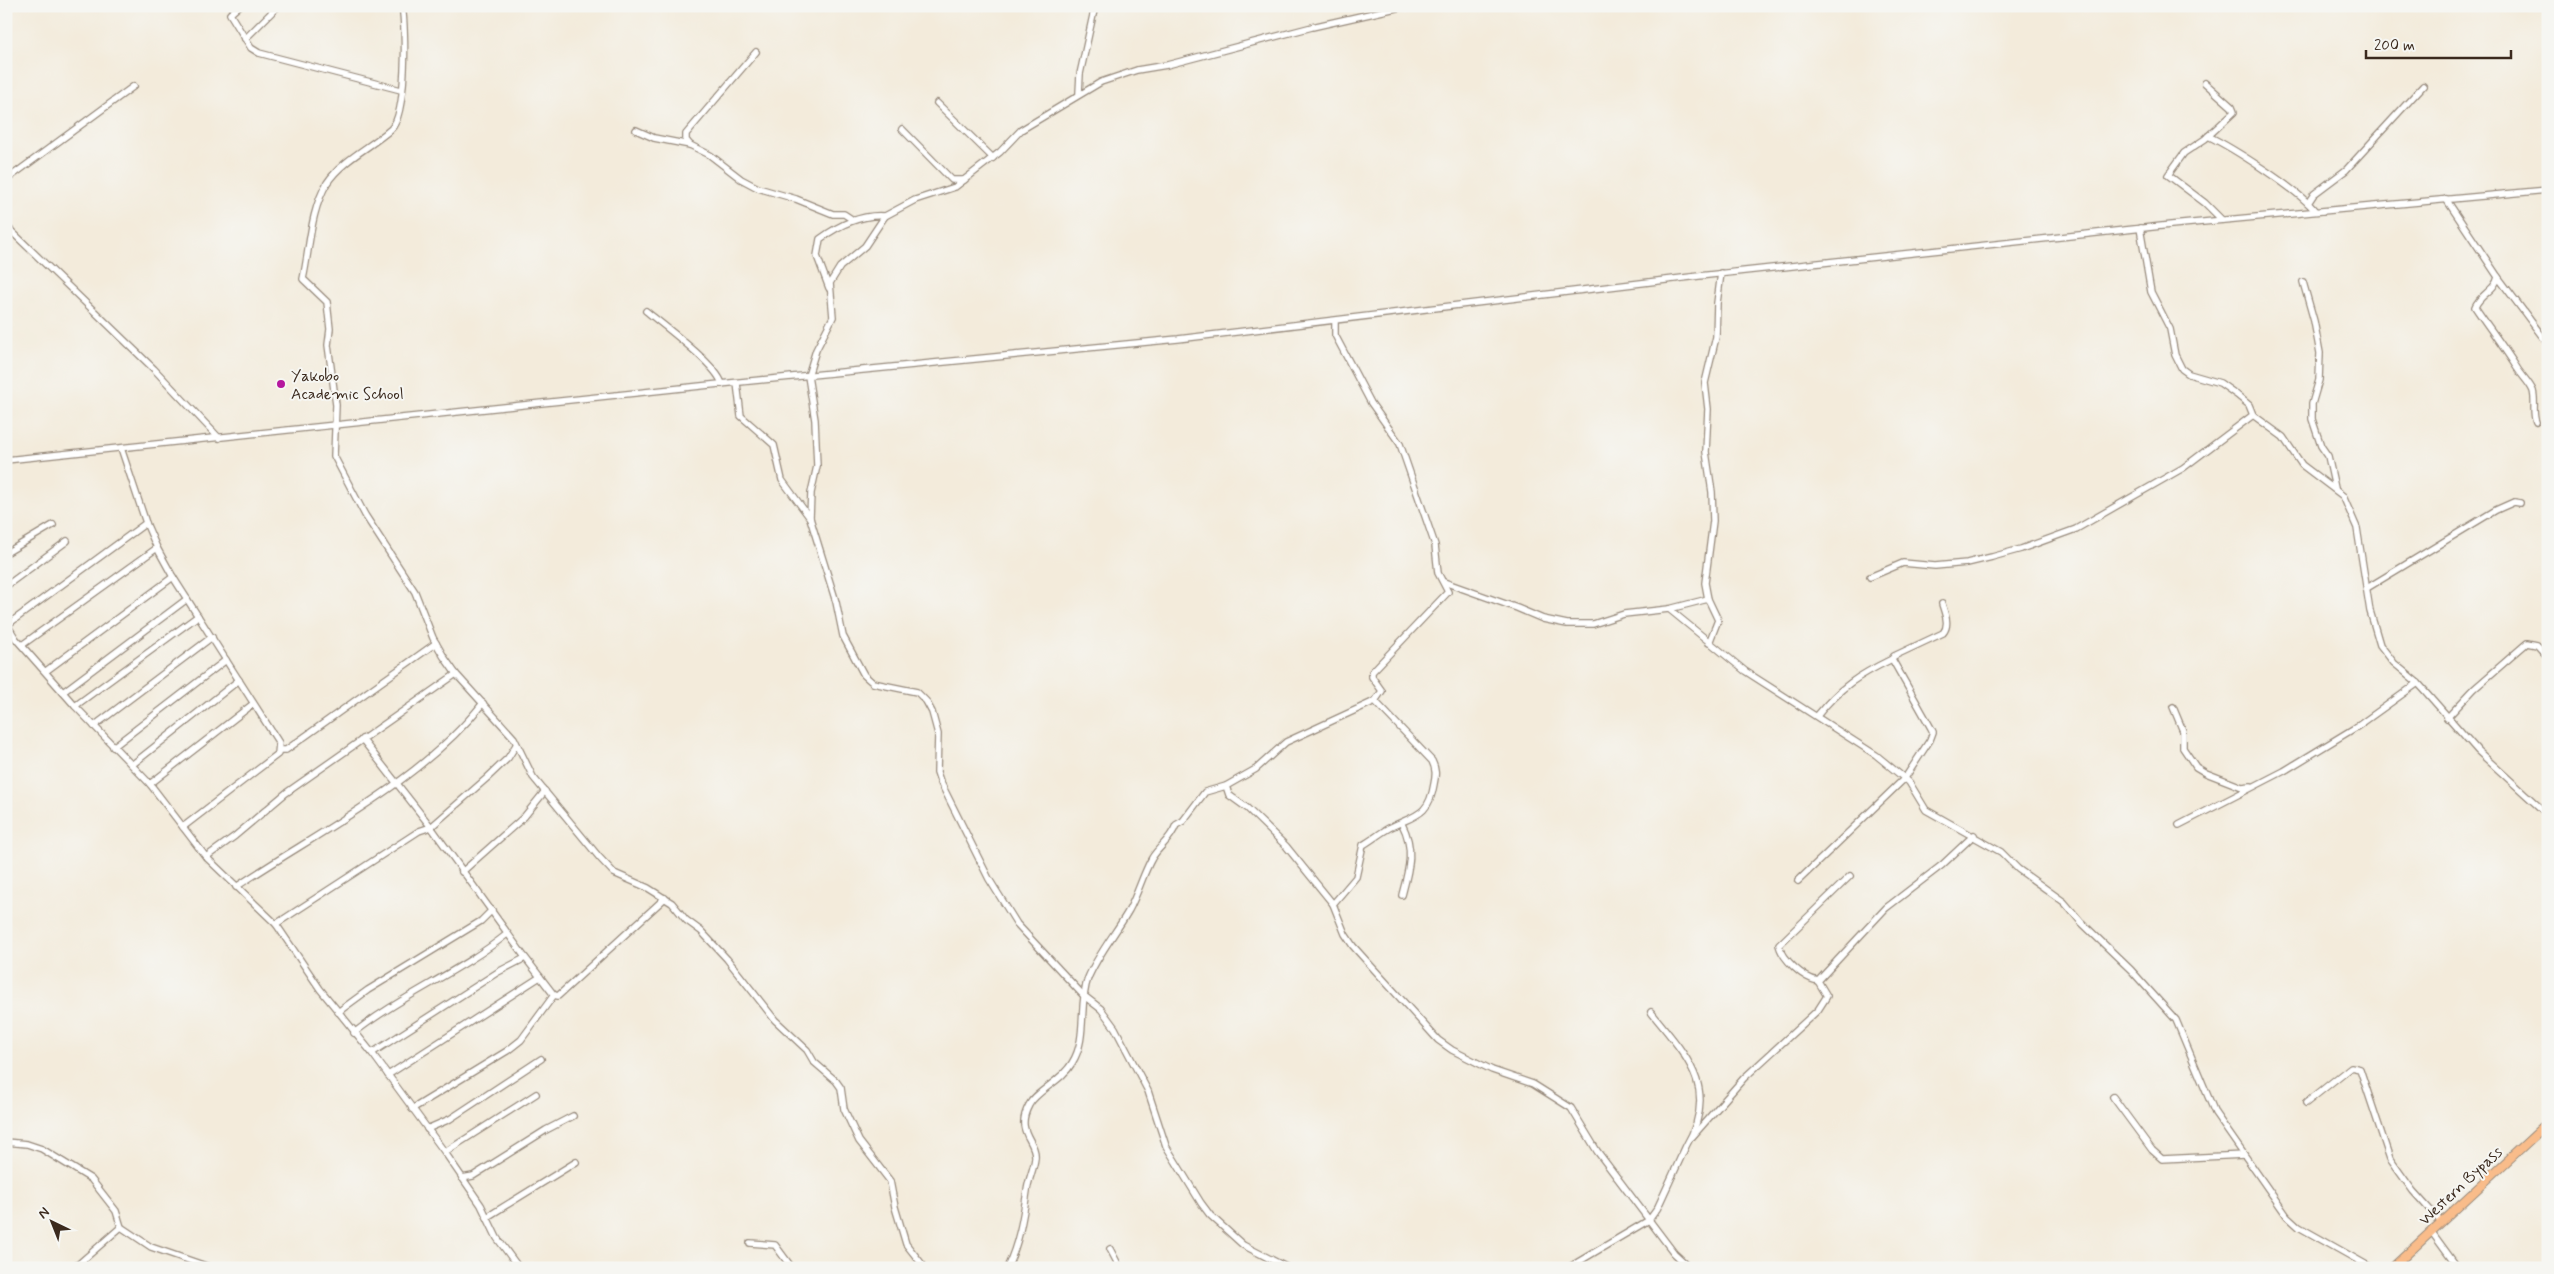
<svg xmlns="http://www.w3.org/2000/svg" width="2554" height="1274" font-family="Mynerve,sans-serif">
  <rect width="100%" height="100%" fill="#f6f6f2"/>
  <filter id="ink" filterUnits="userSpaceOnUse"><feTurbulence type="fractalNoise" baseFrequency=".02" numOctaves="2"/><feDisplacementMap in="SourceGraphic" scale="10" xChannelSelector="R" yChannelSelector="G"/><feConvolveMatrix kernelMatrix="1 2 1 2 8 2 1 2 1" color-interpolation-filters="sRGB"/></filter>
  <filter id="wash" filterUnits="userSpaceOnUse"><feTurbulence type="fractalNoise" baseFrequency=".0096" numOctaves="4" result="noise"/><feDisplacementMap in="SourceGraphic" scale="20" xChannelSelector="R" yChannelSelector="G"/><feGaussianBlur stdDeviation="1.12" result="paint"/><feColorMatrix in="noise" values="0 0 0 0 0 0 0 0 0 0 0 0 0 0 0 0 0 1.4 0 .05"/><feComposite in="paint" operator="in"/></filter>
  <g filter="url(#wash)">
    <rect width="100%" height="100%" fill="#f3ebdb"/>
  </g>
  <g filter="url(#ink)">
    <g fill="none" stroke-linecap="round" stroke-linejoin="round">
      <defs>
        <g id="minor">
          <path d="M239,6l-9,8 21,34 8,5 142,37"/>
          <path d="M402,6c4,23 5,108 -11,123 -20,18 -49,31 -64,54 -17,29 -17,64 -24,96l24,23 3,27 -2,16 8,60 -2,51 31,59 50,77 18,46 11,19 12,17 58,64 19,39 66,80 15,16 34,15 24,15 14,17 15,11 26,28 48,61 32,30 7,12 22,19 5,7 3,21 15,32 31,40 5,26 11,37 19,24"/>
          <path d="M245,39l33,-33"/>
          <path d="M2205,83l27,24 2,5 -29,27 -21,14 -16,22 37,28 17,17"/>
          <path d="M1079,93l1,-19 15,-68"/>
          <path d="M937,103l56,55"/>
          <path d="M902,129l50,51h12"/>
          <path d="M636,130l18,8 36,7 20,10 31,24 17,9 38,11 37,15h11l9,6"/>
          <path d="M2208,136c25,12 91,54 107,75"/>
          <path d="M690,145l-4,-5v-6l70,-82"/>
          <path d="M6,180l128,-94"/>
          <path d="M2446,199l52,78c-3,14 -18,17 -23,30 14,21 29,40 42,61 5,8 13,15 16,23 3,11 -1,22 3,31"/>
          <path d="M2308,203l6,-9 32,-24 77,-84"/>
          <path d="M6,226l148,143 65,69"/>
          <path d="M2140,228l11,64 19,37 5,26 7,14 7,5 31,9 17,12 12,10 4,10 30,22 19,28 41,31 14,32 13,83 10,34 14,18 24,20 60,68 70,64"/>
          <path d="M2498,277l50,67"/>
          <path d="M2303,282l11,39 6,32 -1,27 -7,24v15l9,27 7,10 7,32"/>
          <path d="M829,288l-12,-32 3,-17c19,-14 41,-25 65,-23"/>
          <path d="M646,311c17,14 71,54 76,73"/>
          <path d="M737,383l4,33 33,29 8,35 28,38"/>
          <path d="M121,448l25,75 11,25 16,29 106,166 -1,11 -95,73"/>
          <path d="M6,460l704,-75 468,-46 521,-63 472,-51 377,-35"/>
          <path d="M6,553l47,-28"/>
          <path d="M1870,577l33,-14 32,3 32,-3 25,-6 29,-8 55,-20 107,-61 70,-53"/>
          <path d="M1444,582l73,26 26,11 24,5h26l31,-10 45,-5 39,-10"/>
          <path d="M6,586l61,-45"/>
          <path d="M2367,588l129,-78 18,-8 6,1"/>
          <path d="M1669,609l76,62 131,84 33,27 17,28 75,42 17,17 46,33 17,20 50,48 45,50 39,93 72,103 12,11 73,41"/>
          <path d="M6,623l10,16 59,67 75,78 56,73 70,67 44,65 52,64 74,101 35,51 16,33 22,30"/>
          <path d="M7,625l139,-102"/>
          <path d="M1709,643l9,-23 -10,-21 -3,-16 8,-62 -1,-29 -6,-40 2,-43 -3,-26 11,-46 1,-34 4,-30"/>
          <path d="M22,645l135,-97"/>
          <path d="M46,671l127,-94"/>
          <path d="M63,692l124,-93"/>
          <path d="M75,706l123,-90"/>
          <path d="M2173,707l10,24v17l13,19 10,6 36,14 9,-1"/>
          <path d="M1817,716c23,-29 42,-41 75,-57"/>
          <path d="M2447,718l27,-29 53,-46 10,2 11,12"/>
          <path d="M94,726l118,-89"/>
          <path d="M362,739l69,88 93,129 30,39"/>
          <path d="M113,747l113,-87"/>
          <path d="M280,750h6l150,-107"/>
          <path d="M133,764l106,-84"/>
          <path d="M150,784l103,-80"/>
          <path d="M1226,786l3,9 18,13 39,38 47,58 12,30 8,12 85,94 14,10 40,20 41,14 38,24 26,43 77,102 16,15"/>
          <path d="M1402,824c13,25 7,45 0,71"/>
          <path d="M2179,825l105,-54 74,-45 60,-43"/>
          <path d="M206,857l29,-21 51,-43 170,-119"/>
          <path d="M462,872l62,-55 21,-26"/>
          <path d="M1798,881l107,-103 25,-38 3,-8 -2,-4 -39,-69 2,-3 49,-23c7,-8 2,-19 -1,-29"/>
          <path d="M236,887c82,-55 186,-106 247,-184"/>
          <path d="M1333,904l23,-27 7,-32c9,-5 17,-12 26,-17 25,-13 40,-11 45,-44 2,-9 2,-15 -2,-23l-57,-60"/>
          <path d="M276,924l143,-93 12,-4 56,-49 21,-20 8,-13"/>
          <path d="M1818,981c-15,-3 -35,-21 -39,-36l71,-69"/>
          <path d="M338,1012l30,-22 113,-69 11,-11"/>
          <path d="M354,1033c48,-38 106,-61 153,-99"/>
          <path d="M372,1053l126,-81 27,-14"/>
          <path d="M388,1075l152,-98"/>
          <path d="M2113,1097l39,53 10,9 82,-4"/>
          <path d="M2306,1103l45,-36 9,2 30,90 23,32 28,31"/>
          <path d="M412,1109l95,-58 14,-11 33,-45 4,1 107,-98"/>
          <path d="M427,1129l23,-10 91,-60"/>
          <path d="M1692,1137l52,-59 74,-68 9,-14 -9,-15 68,-73 56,-43 32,-30"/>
          <path d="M6,1142l21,2 15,5 49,30 25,32 5,16 30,20 61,21"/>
          <path d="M445,1152l91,-58"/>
          <path d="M462,1178l11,-2 73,-46 27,-14"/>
          <path d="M487,1217l89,-55"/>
          <path d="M2431,1231l27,37"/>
          <path d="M750,1243l25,2 17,23"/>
          <path d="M1110,1249l10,19"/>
          <path d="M74,1268l47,-41"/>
          <path d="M1007,1268c12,-25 16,-50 20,-77 1,-11 7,-22 8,-33 2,-18 -21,-25 -6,-53 7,-14 33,-24 43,-42 16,-25 6,-58 16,-85 10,-24 28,-45 41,-68 9,-17 14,-36 23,-52 8,-13 18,-17 24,-33l7,-4 22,-29 21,-6 30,-17 30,-27 89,-41 7,-10 -10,-14v-5l76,-80 -10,-19 -3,-28 -35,-101 -29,-41 -36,-68v-14"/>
          <path d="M1288,1268l-45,-23 -33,-30 -9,-12 -35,-57 -18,-55 -33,-63 -14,-19 -18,-14 -66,-71 -28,-45 -49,-98 -3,-9 1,-38 -6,-22 -6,-11 -9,-9 -44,-9 -9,-8 -21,-39 -7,-34 -26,-84 1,-25 6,-27 -2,-46 -7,-44 8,-26 17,-33 -3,-34 10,-16 25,-21 20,-30 30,-16 40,-13 45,-35 21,-22 80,-48 36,-12 30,-5 145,-38 93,-21"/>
          <path d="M1568,1268l81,-48 8,-11 29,-63c34,-58 0,-90 -35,-134"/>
        </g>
        <path id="major" d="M2392,1268l156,-145"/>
      </defs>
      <!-- minor casing -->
      <use href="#minor" stroke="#978a7c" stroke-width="8"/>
      <!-- major casing -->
      <use href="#major" stroke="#978a7c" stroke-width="10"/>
      <!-- minor -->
      <use href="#minor" stroke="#fff" stroke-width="5.5"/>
      <!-- major -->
      <use href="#major" stroke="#f9bc8a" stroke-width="8"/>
    </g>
  </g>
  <!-- markers -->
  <circle fill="#b5179e" stroke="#f6f6f2" stroke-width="2" cx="281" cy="384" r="5"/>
  <g text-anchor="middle" stroke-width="4" stroke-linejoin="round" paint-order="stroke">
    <!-- poi labels -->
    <g font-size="16" fill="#3b2a1e" stroke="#f6f6f2" text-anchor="start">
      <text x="291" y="381">Yakobo<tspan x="291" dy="18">Academic School</tspan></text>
    </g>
    <!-- street labels -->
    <g font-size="16" fill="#3b2a1e" stroke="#f6f6f2">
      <text transform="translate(2460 1185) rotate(-43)" y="6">Western Bypass</text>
    </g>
  </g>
  <!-- margin -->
  <rect width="2554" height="1274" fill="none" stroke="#f6f6f2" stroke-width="25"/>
  <!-- north arrow -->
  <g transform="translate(52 1222) rotate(317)" stroke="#f6f6f2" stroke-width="4" paint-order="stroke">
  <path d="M0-4L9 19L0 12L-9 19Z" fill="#3b2a1e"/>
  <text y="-8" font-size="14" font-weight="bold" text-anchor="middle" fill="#3b2a1e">N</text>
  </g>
  <!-- scale -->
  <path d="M2366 50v8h145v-8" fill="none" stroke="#3b2a1e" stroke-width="2.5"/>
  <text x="2374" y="50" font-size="15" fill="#3b2a1e" stroke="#f6f6f2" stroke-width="4" paint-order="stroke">200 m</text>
</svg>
